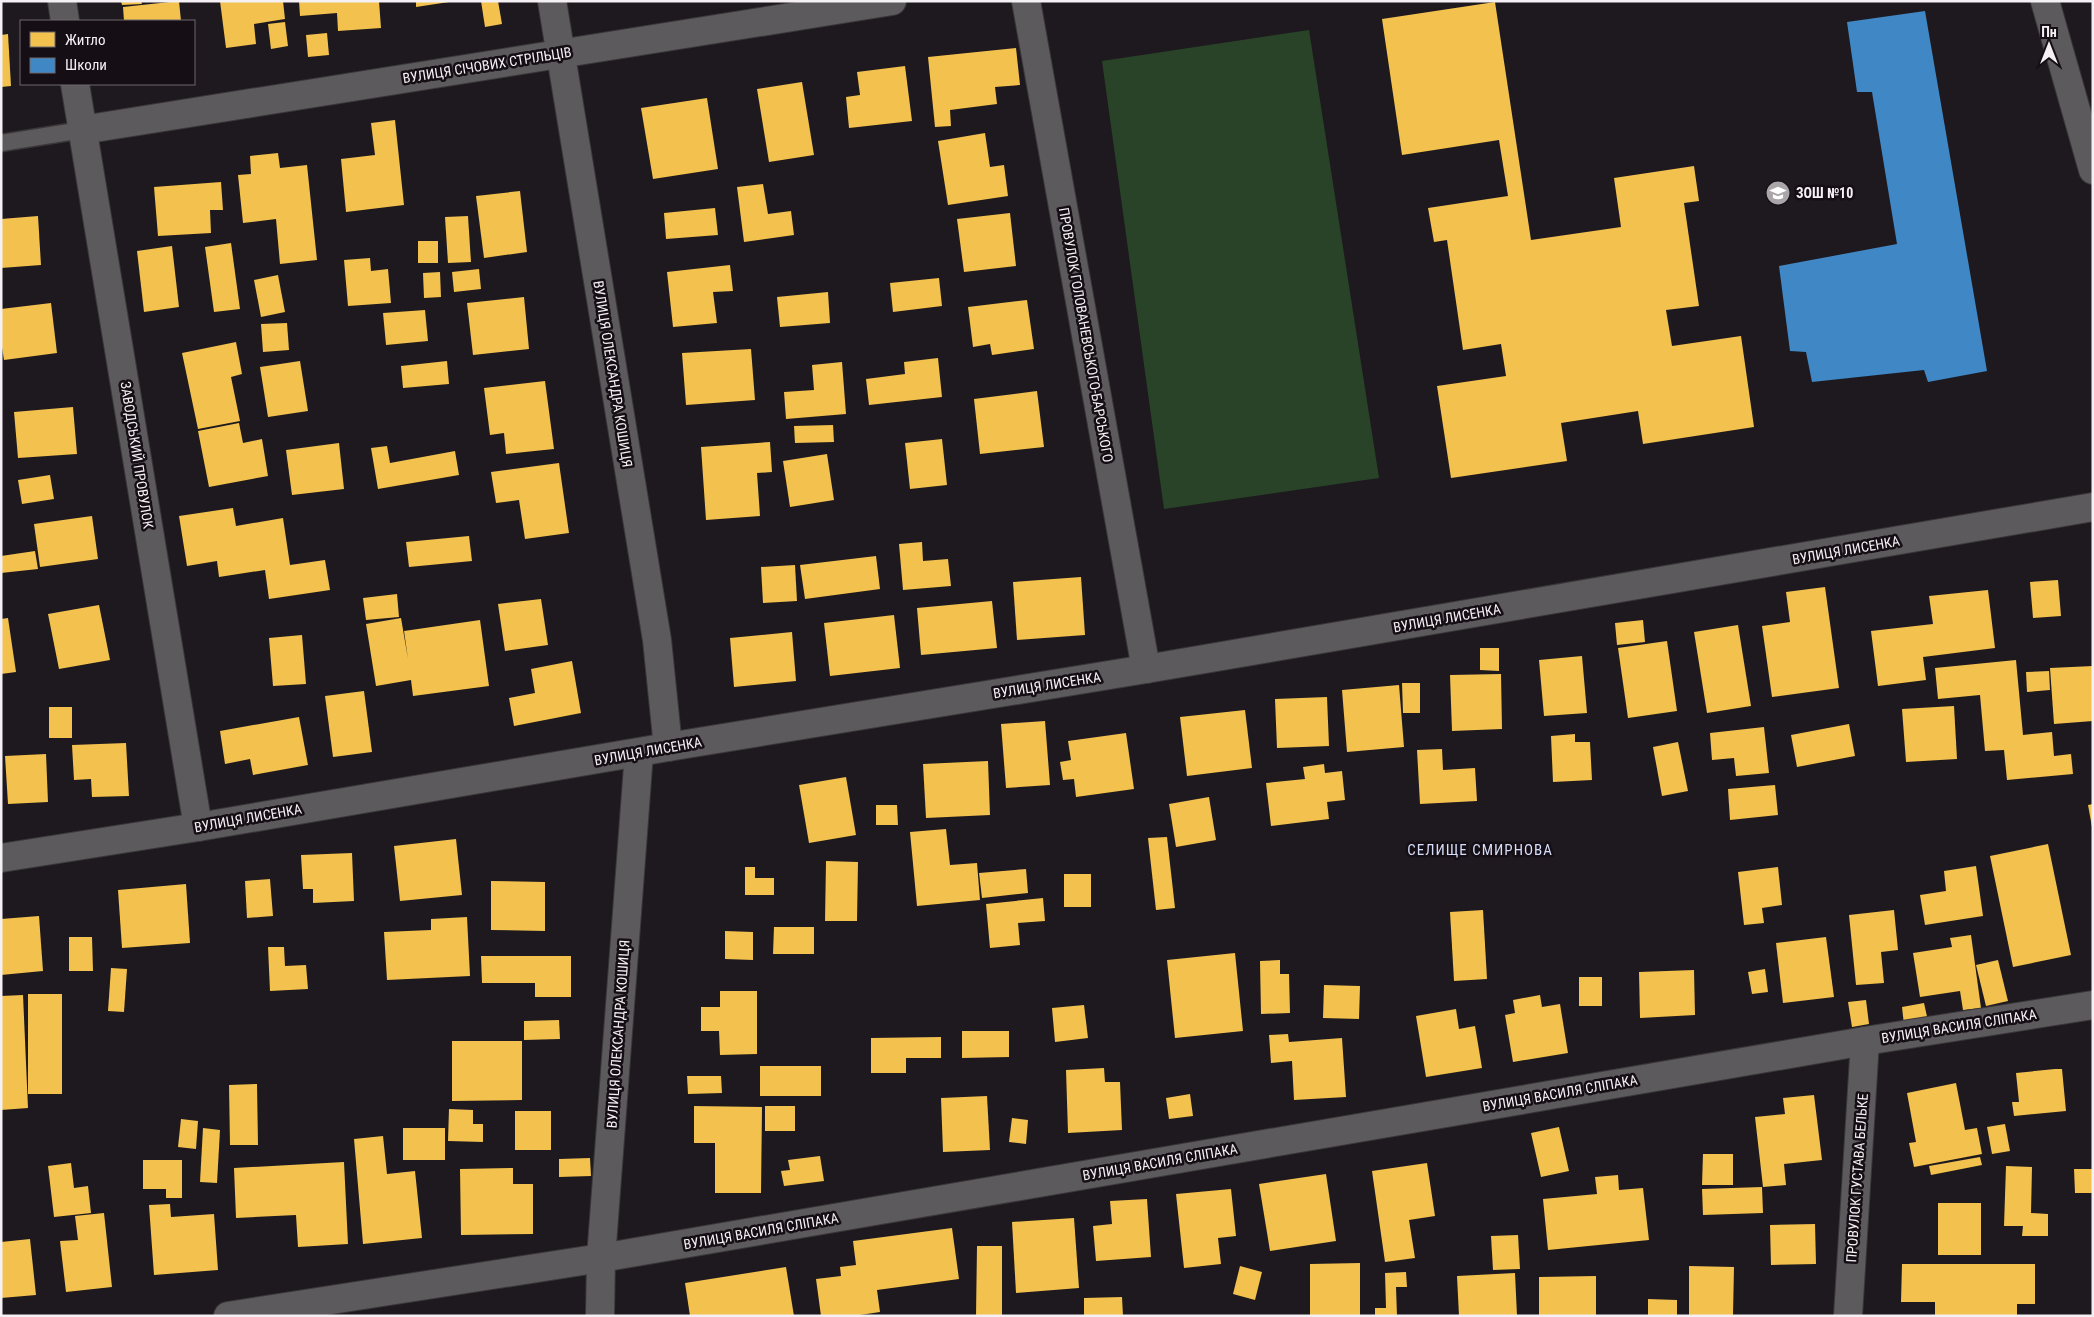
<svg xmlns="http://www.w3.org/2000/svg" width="2094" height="1317" font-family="'Roboto Condensed',sans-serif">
  <rect width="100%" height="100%" fill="#1e191e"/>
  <!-- green -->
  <path fill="#284328" d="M1309,30l70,448 -215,31 -62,-448z"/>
  <!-- homes -->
  <g fill="#f2c14e">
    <path d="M121,1h20l1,3 -20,1z"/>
    <path d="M179,1l2,20h-57l-1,-14z"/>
    <path d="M220,1h63l2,18 -31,5 2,20 -30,4z"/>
    <path d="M299,1h80l2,27 -43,3 -1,-18 -37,3z"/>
    <path d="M416,1h33v1l-33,5z"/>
    <path d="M481,1h17l4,23 -17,3z"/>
    <path d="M1495,2l36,238 90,-13 -7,-49 80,-12 5,35 -15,2 15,103 -33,4 6,36 69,-10 13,91 -111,17 -5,-33 -77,12 6,38 -116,17 -14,-92 69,-10 -5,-32 -38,6 -16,-110 -13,2 -6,-34 80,-12 -9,-56 -97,15 -20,-136z"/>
    <path d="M285,22l3,24 -17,3 -3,-25z"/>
    <path d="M327,33l2,22 -21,2 -2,-22z"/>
    <path d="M8,34l3,52 -10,1v-52z"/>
    <path d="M1016,48l4,37 -25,2 2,17 -47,6 1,16 -16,1 -7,-70z"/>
    <path d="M905,66l7,55 -63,7 -3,-31 14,-2 -3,-23z"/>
    <path d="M802,82l12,73 -45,7 -12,-73z"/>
    <path d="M707,98l11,71 -65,10 -12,-71z"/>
    <path d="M395,120l9,85 -58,7 -5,-53 34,-4 -4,-32z"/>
    <path d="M985,133l5,34 14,-2 4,31 -60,9 -10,-64z"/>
    <path d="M278,153l2,15 27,-3 10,95 -37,4 -4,-45 -33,4 -5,-48 13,-1 -1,-18z"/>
    <path d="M221,182l2,28h-13l1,23 -53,3 -4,-49z"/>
    <path d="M763,184l5,30 23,-3 3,24 -50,7 -7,-55z"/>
    <path d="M520,191l7,61 -43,6 -8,-62z"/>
    <path d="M715,208l3,27 -52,4 -2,-26z"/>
    <path d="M1010,213l6,53 -52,6 -7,-53z"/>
    <path d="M38,216l3,49 -40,3v-49z"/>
    <path d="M468,216l3,46 -23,1 -3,-46z"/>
    <rect x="418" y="241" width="20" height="22"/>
    <path d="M231,243l9,66 -26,3 -9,-65z"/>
    <path d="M172,246l7,61 -35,5 -7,-61z"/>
    <path d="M370,258l1,13 17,-2 3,34 -43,3 -4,-46z"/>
    <path d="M730,265l3,26 -20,1 4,31 -44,4 -6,-55z"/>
    <path d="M479,269l2,20 -27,3 -2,-20z"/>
    <path d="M440,272l1,25 -17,1 -1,-25z"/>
    <path d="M278,275l7,37 -24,5 -7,-37z"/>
    <path d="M939,278l3,28 -49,6 -3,-29z"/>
    <path d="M828,292l2,31 -50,4 -3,-30z"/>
    <path d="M524,297l5,52 -56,6 -6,-52z"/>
    <path d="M1027,300l7,49 -42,6 -2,-11 -17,3 -5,-40z"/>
    <path d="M51,303l6,50 -53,7 -3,-19v-32z"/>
    <path d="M425,310l3,31 -42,4 -3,-32z"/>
    <path d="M287,323l2,27 -26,2 -2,-28z"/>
    <path d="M236,342l6,32 -11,3 9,44 -42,8 -16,-76z"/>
    <path d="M751,349l4,51 -69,5 -4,-52z"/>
    <path d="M938,358l4,39 -73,8 -3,-26 39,-5 -1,-12z"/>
    <path d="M300,361l8,50 -40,6 -8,-50z"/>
    <path d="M447,361l2,23 -46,4 -2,-22z"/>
    <path d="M842,362l4,52 -60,5 -2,-27 30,-2 -2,-25z"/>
    <path d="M545,381l9,68 -48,5 -2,-21 -14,2 -6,-47z"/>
    <path d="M1037,391l7,56 -64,7 -6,-55z"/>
    <path d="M73,407l4,47 -59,4 -4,-46z"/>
    <path d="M239,423l4,20 19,-4 6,37 -59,11 -11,-56z"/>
    <path d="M833,425l1,17 -39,1 -1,-17z"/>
    <path d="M942,439l5,46 -37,4 -5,-46z"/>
    <path d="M770,442l2,30 -15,1 3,43 -54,4 -5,-73z"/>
    <path d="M339,443l5,46 -52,6 -6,-45z"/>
    <path d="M387,446l3,17 65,-12 4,24 -81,14 -7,-41z"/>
    <path d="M827,454l7,46 -44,7 -7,-46z"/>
    <path d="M559,463l10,70 -44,6 -6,-39 -23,3 -5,-31z"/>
    <path d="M50,475l4,24 -32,5 -4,-24z"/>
    <path d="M233,508l3,18 47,-8 7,47 35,-5 5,30 -61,9 -4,-29 -46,7 -2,-16 -30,5 -8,-50z"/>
    <path d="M92,516l6,43 -58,8 -6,-43z"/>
    <path d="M469,536l3,25 -63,6 -3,-25z"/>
    <path d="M922,542l1,19 25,-2 3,27 -48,4 -4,-46z"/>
    <path d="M35,551l3,18 -37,4v-17z"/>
    <path d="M876,556l4,33 -75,10 -5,-34z"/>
    <path d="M795,565l2,36 -34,2 -2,-36z"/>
    <path d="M1081,577l4,58 -68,5 -4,-58z"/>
    <path d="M2058,580l3,36 -28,2 -3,-36z"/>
    <path d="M1825,587l14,101 -67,9 -10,-71 28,-4 -4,-30z"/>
    <path d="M1988,590l7,58 -72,9 3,23 -48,6 -7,-55 62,-7 -4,-28z"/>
    <path d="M397,594l2,23 -33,3 -3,-22z"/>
    <path d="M541,599l7,46 -43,6 -7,-47z"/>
    <path d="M992,601l5,47 -76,7 -4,-47z"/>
    <path d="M99,605l11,55 -51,9 -11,-55z"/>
    <path d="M894,615l6,53 -70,8 -6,-53z"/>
    <path d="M8,618l8,54 -15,2v-55z"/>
    <path d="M401,618l7,41 -4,-28 76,-11 9,66 -76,10 -2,-16 -35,6 -10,-62z"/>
    <path d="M1643,620l2,22 -28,3 -2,-22z"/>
    <path d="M1738,625l13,81 -44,7 -13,-81z"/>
    <path d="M792,632l4,49 -62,6 -4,-49z"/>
    <path d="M302,635l4,49 -33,2 -4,-48z"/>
    <path d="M1667,641l10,70 -49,7 -10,-70z"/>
    <path d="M1480,648h19v23l-19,-1z"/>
    <path d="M1582,656l5,57 -43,3 -5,-56z"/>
    <path d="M2016,660l7,75 29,-3 2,24 17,-2 2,20 -66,6 -3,-30 -19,1 -5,-56 -42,4 -3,-31z"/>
    <path d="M572,661l9,52 -67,13 -5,-28 26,-5 -4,-24z"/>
    <path d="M2093,666v55l-39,3 -4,-56z"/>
    <path d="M2049,671l1,19 -23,2 -1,-20z"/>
    <path d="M1501,674l1,55 -50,2 -2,-56z"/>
    <path d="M1402,683h18v30h-17z"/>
    <path d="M1399,685l5,62 -57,5 -5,-62z"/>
    <path d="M364,691l8,61 -39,5 -8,-61z"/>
    <path d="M1327,697l2,49 -52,2 -2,-49z"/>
    <path d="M1954,706l3,53 -51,3 -4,-53z"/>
    <rect x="49" y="707" width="23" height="31"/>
    <path d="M1245,710l7,58 -65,8 -7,-59z"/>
    <path d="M299,717l9,48 -55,10 -3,-16 -25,5 -5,-33z"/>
    <path d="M1045,721l5,64 -44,3 -5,-64z"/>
    <path d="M1849,724l6,32 -58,11 -6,-32z"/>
    <path d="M1764,727l5,46 -33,3 -2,-18 -22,2 -2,-27z"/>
    <path d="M1126,733l8,56 -58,8 -2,-18 -11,1 -3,-18 11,-2 -3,-19z"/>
    <path d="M1575,734v8h15l2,38 -39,2 -2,-46z"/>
    <path d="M1678,742l10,49 -26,5 -9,-49z"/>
    <path d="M126,743l3,53 -37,1 -1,-18 -17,1 -2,-35z"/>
    <path d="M1442,749l1,21 32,-2 2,33 -57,3 -3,-54z"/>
    <path d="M46,754l2,48 -40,2 -3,-48z"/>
    <path d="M988,761l2,54 -64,3 -3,-54z"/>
    <path d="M1324,764l1,9 17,-2 3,29 -18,2 2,17 -58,7 -5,-43 39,-4 -2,-12z"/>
    <path d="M846,777l10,58 -47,8 -10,-58z"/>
    <path d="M1775,785l3,30 -48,5 -2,-31z"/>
    <path d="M1209,797l7,43 -40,7 -7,-43z"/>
    <path d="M2093,804v23h-1l-4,-22z"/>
    <path d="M876,805h21l1,20h-22z"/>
    <path d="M946,829l4,36 27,-2 3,37 -63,6 -7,-74z"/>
    <path d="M1167,837l8,71 -19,2 -8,-72z"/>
    <path d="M456,839l6,56 -62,6 -6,-55z"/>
    <path d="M2048,844l23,111 -58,12 -23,-111z"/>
    <path d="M352,853l2,48 -41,2v-14h-10l-2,-34z"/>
    <path d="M826,861l32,1 -1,59h-32z"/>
    <path d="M1976,866l7,50 -58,9 -5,-30 26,-4 -2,-20z"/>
    <path d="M745,867h10v11h19v17h-29z"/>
    <path d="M1778,867l4,38 -20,3 2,15 -20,2 -6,-53z"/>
    <path d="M1026,869l2,24 -46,5 -3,-25z"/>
    <rect x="1064" y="874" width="27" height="33"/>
    <path d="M270,879l3,37 -26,2 -2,-37z"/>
    <path d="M491,881l54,1v49l-54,-1z"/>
    <path d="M186,884l4,59 -68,5 -4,-58z"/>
    <path d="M1043,898l2,23 -27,2 2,22 -30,3 -4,-44z"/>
    <path d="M1483,910l4,69 -33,2 -4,-69z"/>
    <path d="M1894,910l4,40 -17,2 3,31 -28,2 -7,-70z"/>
    <path d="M39,916l4,55 -42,4v-56z"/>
    <path d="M467,917l3,59 -83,4 -3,-48 47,-2v-11z"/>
    <path d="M774,927h40v27h-41z"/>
    <path d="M725,931l28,1v28l-28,-1z"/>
    <path d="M1971,935l10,73 -18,2 -3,-19 -40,6 -7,-44 39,-6 -2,-9z"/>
    <path d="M69,937h23l1,34h-24z"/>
    <path d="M1826,937l8,60 -51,6 -7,-60z"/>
    <path d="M268,947h16l1,19 21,-1 2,24 -38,2z"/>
    <path d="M1235,953l8,78 -68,7 -8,-78z"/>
    <path d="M481,956h90v41h-36v-14h-53z"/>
    <path d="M1280,960v14h9l1,39 -29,1 -1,-53z"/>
    <path d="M1998,960l10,41 -22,5 -10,-41z"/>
    <path d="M111,968l16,1 -3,43 -16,-1z"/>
    <path d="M1765,969l3,23 -16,2 -4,-22z"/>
    <path d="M1694,970l1,45 -55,3 -1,-46z"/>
    <rect x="1579" y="977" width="23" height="29"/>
    <path d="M1324,985l36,1 -1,33 -36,-1z"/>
    <path d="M720,991h37v63l-37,1 -1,-24h-18v-24h19z"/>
    <rect x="28" y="994" width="34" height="100"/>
    <path d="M23,995l5,113 -27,2v-114z"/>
    <path d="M1540,995l2,12 18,-3 8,49 -55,9 -8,-47 10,-2 -2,-13z"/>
    <path d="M1866,1000l3,24 -17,3 -4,-25z"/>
    <path d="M1924,1003l4,18 -24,4 -2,-18z"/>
    <path d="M1084,1005l4,33 -33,4 -3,-34z"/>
    <path d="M1456,1009l3,20 16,-3 7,42 -56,9 -10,-61z"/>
    <path d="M559,1020l1,19 -36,1v-19z"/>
    <path d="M962,1031h47v26l-47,1z"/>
    <path d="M1288,1034l1,8 53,-4 4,59 -52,3 -2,-39 -21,2 -2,-28z"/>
    <path d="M941,1037v21h-35v15h-35v-35z"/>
    <path d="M452,1041h70v59l-70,1z"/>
    <rect x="760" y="1066" width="61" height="30"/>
    <path d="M1104,1068l1,14h15l2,48 -54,3 -2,-63z"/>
    <path d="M2055,1069h7l4,42 -52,5 -2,-14h7l-3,-29z"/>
    <path d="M687,1076h34l1,17 -34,1z"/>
    <path d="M1956,1083l9,47 12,-2 5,26 -68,13 -5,-24 7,-1 -9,-49z"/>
    <path d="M257,1084l1,61h-28l-1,-60z"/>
    <path d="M1190,1094l3,22 -24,3 -3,-21z"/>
    <path d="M1814,1095l8,65 -38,4 2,21 -23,2 -8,-70 30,-3 -2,-16z"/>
    <path d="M987,1096l3,54 -47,2 -2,-54z"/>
    <path d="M694,1106l68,1 -1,86h-46v-50h-21z"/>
    <rect x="765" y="1106" width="30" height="25"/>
    <path d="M449,1109l24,1v14h10v18l-35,-1z"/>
    <rect x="515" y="1111" width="36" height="39"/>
    <path d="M1012,1118l16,2 -2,24 -17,-2z"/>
    <path d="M181,1119l17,2 -2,28 -18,-2z"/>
    <path d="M2005,1124l5,27 -18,3 -5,-27z"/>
    <path d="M1559,1127l10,44 -28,6 -10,-44z"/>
    <path d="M203,1128l17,2 -3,53 -17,-1z"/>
    <rect x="403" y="1128" width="42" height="32"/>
    <path d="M383,1136l4,38 28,-3 7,67 -59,6 -9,-105z"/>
    <path d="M1703,1154h30v31h-31z"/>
    <path d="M820,1156l4,25 -40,5 -3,-15 9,-1 -2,-10z"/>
    <path d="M1980,1157l2,8 -51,10 -2,-9z"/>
    <path d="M590,1158l1,18 -32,1v-18z"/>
    <path d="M143,1160h39v38h-16v-9h-23z"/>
    <path d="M344,1162l4,82 -50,3 -2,-32 -60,3 -2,-50z"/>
    <path d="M71,1163l3,25 14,-2 3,27 -37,4 -6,-51z"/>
    <path d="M1427,1163l8,53 -26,4 6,38 -30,4 -13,-91z"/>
    <path d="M2006,1166l26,1 -1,46 17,1v22h-26l1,-10h-19z"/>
    <path d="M513,1168v16h20v50l-72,1 -1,-66z"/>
    <path d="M2074,1169h19v24h-18z"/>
    <path d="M1326,1174l10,67 -66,10 -11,-67z"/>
    <path d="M1618,1175l1,15 24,-2 6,52 -101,10 -5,-51 54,-5 -2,-17z"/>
    <path d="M1762,1187l1,26 -60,2 -1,-26z"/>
    <path d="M1231,1189l5,47 -18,2 3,26 -37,4 -8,-74z"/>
    <path d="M1147,1199l4,58 -55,4 -3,-35 19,-2 -2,-23z"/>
    <rect x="1938" y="1203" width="43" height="52"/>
    <path d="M170,1204l1,13 43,-3 4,56 -64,5 -5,-70z"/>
    <path d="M104,1213l8,74 -46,5 -6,-51 18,-1 -3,-24z"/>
    <path d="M1074,1218l5,70 -63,5 -4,-71z"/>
    <path d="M1815,1224l1,40 -45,1 -1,-40z"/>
    <path d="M952,1228l7,51 -82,11 3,22 -27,4h-32l-5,-37 25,-3 -1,-9 16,-2 -3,-24z"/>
    <path d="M1518,1235l2,34 -27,1 -2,-34z"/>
    <path d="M30,1239l6,56 -35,3v-56z"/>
    <path d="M977,1246h25v70h-26z"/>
    <path d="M1360,1263v53h-50v-52z"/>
    <path d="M1902,1264h133v40h-18v12h-82v-14h-34z"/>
    <path d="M1240,1266l22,6 -7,28 -22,-6z"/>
    <path d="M1689,1266l45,1 -1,48 -44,1z"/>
    <path d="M786,1267l8,49h-104l-5,-33z"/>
    <path d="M1406,1272l1,15h-11l1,29h-22v-8h11l-1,-35z"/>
    <path d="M1515,1273l2,43h-58l-2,-40z"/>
    <path d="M1596,1276v40h-57v-39z"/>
    <path d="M1122,1297l1,19h-39v-18z"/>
    <path d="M1648,1299l29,1v16h-29z"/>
  </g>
  <!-- schools -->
  <path fill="#3f88c5" d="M1925,11l62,360 -59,11 -4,-12 -112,12 -6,-30 -16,-1 -11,-85 118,-22 -25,-152h-15l-10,-70z"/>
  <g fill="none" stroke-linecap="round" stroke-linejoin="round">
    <defs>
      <path id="lane" d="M1,143l81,-13"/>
      <g id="street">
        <path d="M62,1l3,20"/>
        <path d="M552,1l105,639 11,107"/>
        <path d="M1026,1l120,668"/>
        <path d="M2045,1l48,169"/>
        <path d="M75,84l123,743"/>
        <path d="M82,130l810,-129"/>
        <path d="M1,858l197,-31 470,-80 478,-78 947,-162"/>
        <path d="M228,1316l373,-58 1264,-217 228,-36"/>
        <path d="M600,1316l1,-58 38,-505"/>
        <path d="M1848,1316l17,-275"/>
      </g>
    </defs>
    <!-- lane casing -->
    <use href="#lane" stroke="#3a373a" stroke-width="19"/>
    <!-- street casing -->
    <use href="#street" stroke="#3a373a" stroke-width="30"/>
    <!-- lane -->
    <use href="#lane" stroke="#5d5a5d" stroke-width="16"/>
    <!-- street -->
    <use href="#street" stroke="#5d5a5d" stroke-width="28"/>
  </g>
  <!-- icons -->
  <defs>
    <symbol id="school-disc" viewBox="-11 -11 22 22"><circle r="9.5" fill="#a9a5a9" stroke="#150f15"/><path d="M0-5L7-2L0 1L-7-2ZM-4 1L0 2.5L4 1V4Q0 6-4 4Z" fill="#fff"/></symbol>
  </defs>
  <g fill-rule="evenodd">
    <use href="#school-disc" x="1764" y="179" width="28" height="28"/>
  </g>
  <g text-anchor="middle" stroke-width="5" stroke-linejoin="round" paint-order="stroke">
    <!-- street labels -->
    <g font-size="14" fill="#f4f0f4" stroke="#150f15">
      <text transform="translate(487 65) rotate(-9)" y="5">ВУЛИЦЯ СІЧОВИХ СТРІЛЬЦІВ</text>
      <text transform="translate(1086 335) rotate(80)" y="5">ПРОВУЛОК ГОЛОВАНЕВСЬКОГО-БАРСЬКОГО</text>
      <text transform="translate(613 374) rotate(81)" y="5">ВУЛИЦЯ ОЛЕКСАНДРА КОШИЦЯ</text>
      <text transform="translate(137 455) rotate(81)" y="5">ЗАВОДСЬКИЙ ПРОВУЛОК</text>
      <text transform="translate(1846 550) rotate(-10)" y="5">ВУЛИЦЯ ЛИСЕНКА</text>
      <text transform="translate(1447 618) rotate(-10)" y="5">ВУЛИЦЯ ЛИСЕНКА</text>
      <text transform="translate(1047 685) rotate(-9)" y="5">ВУЛИЦЯ ЛИСЕНКА</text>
      <text transform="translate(648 751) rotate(-10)" y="5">ВУЛИЦЯ ЛИСЕНКА</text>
      <text transform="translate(248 818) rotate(-10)" y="5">ВУЛИЦЯ ЛИСЕНКА</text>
      <text transform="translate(1959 1026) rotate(-9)" y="5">ВУЛИЦЯ ВАСИЛЯ СЛІПАКА</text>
      <text transform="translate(618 1034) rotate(-86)" y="5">ВУЛИЦЯ ОЛЕКСАНДРА КОШИЦЯ</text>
      <text transform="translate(1560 1093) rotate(-10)" y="5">ВУЛИЦЯ ВАСИЛЯ СЛІПАКА</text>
      <text transform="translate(1160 1162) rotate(-10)" y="5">ВУЛИЦЯ ВАСИЛЯ СЛІПАКА</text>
      <text transform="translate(1857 1178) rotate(-86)" y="5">ПРОВУЛОК ГУСТАВА БЕЛЬКЕ</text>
      <text transform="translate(761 1231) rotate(-10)" y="5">ВУЛИЦЯ ВАСИЛЯ СЛІПАКА</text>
    </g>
    <!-- poi labels -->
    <g font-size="14" font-weight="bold" fill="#f4f0f4" stroke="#150f15" text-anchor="start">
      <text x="1796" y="198">ЗОШ №10</text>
    </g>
    <!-- neighbourhood labels -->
    <g font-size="15" letter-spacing="1" fill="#d6ddfa" stroke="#150f15">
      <text x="1480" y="855">СЕЛИЩЕ СМИРНОВА</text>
    </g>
  </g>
  <!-- border -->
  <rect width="2094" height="1317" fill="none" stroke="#f4f0f4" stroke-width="5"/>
  <!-- legend -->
  <rect x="20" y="20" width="175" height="65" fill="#150f15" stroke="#6e696e"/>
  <rect x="30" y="32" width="25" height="15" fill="#f2c14e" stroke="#6e696e"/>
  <text x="65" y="45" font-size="15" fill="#f4f0f4">Житло</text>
  <rect x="30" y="58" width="25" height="15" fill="#3f88c5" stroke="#6e696e"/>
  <text x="65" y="70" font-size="15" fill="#f4f0f4">Школи</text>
  <!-- north arrow -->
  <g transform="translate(2049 45)" stroke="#150f15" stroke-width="4" paint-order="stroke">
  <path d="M0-4L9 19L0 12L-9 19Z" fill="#f4f0f4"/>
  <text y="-8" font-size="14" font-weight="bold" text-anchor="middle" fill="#f4f0f4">Пн</text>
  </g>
</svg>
